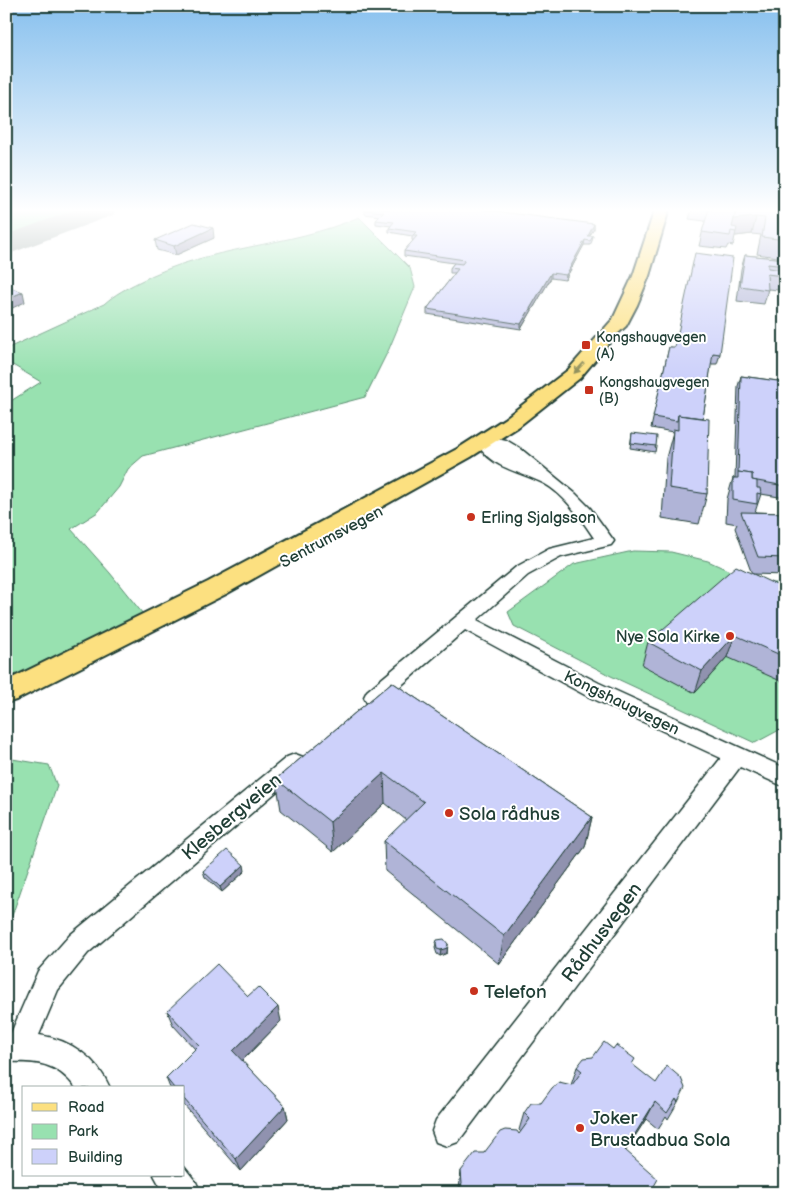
<svg xmlns="http://www.w3.org/2000/svg" width="791" height="1199" font-family="'Balsamiq Sans',sans-serif">
  <rect width="100%" height="100%" fill="#fff"/>
  <filter id="ink" filterUnits="userSpaceOnUse"><feTurbulence type="fractalNoise" baseFrequency=".02" numOctaves="2"/><feDisplacementMap in="SourceGraphic" scale="10" xChannelSelector="R" yChannelSelector="G"/><feConvolveMatrix kernelMatrix="1 2 1 2 8 2 1 2 1" color-interpolation-filters="sRGB"/></filter>
  <g filter="url(#ink)">
    <!-- green -->
    <g fill="#98e1b0" stroke="#5c8f72">
      <path d="M6,209h75l-75,28z"/>
      <path d="M359,217l51,51 5,19 -26,62 -24,48 -222,59 -15,13 -9,18 -21,25 -27,17 39,44 33,41 -89,47 -48,20v-277l35,-22 -35,-21v-12l98,-45c11,-10 23,-16 35,-22 69,-37 150,-34 220,-65z"/>
      <path d="M633,551l38,1 37,9 48,22h29v144l-30,16 -144,-67 -97,-50 -6,-14 66,-48z"/>
      <path d="M6,758l43,7 8,21 -51,147z"/>
    </g>
    <g fill="none" stroke-linecap="round" stroke-linejoin="round">
      <!-- taxiway -->
      <path fill="#8f9e9a" fill-rule="evenodd" d="M77,209h40l-4,6 -107,40v-20z"/>
      <defs>
        <g id="minor">
          <path d="M484,435l22,5 15,9 55,45 14,14 24,33 -3,4 -50,12 -33,18 -51,45 122,63 186,85v19l-45,-20 -282,375 -11,4 -11,-4 -4,-11 4,-11 285,-362 -136,-63 -120,-65 -84,73 -7,2 -7,-2 -3,-6 3,-6 149,-124 33,-18 45,-11c-13,-19 -28,-42 -49,-54 -24,-13 -58,-16 -69,-44l3,-3z"/>
          <path d="M295,754l8,3 3,6 -3,6 -215,184 -30,37 -19,45c32,5 58,23 71,53h-34c-20,-26 -39,-27 -70,-26v-28l5,-1 27,-62 32,-36 217,-178z"/>
          <path d="M184,1167l12,15 5,11h-37l-10,-18h30z"/>
        </g>
        <path id="major" d="M655,209h14l-20,67 -12,29 -11,21 -10,9 -36,43 -62,49 -47,30 -245,137 -210,106 -10,3v-22l202,-99 249,-133 47,-30 64,-49 45,-51 20,-43z"/>
      </defs>
      <!-- minor casing -->
      <use href="#minor" stroke="#1f3d34" stroke-width="3"/>
      <!-- major casing -->
      <use href="#major" stroke="#1f3d34" stroke-width="4"/>
      <!-- minor -->
      <use href="#minor" fill="#fff" fill-rule="evenodd"/>
      <!-- major -->
      <use href="#major" fill="#fce080" fill-rule="evenodd"/>
    </g>
    <!-- wall -->
    <g fill="#b0b4d7" stroke="#1f3d34">
      <path d="M692,209h93v49l-28,-4 4,-19 -9,-1 -17,2 -2,10 -5,-1 -2,4 -27,-3 6,-25 -16,-2z"/>
      <path d="M365,210l229,14v5l-5,7h4l-1,5 -2,4h-6l-19,35 -14,-2 -30,51 -94,-15v-5l28,-36h-5v-5l4,-5 -50,-7v-5l9,-10 -1,-1v-4l-23,-4v-4l2,-2 -15,-2v-4l4,-4 -15,-2z"/>
      <path d="M214,238l-38,17 -19,-5 -2,-10z"/>
      <path d="M745,255l40,4v9l-7,22 -10,-1 -4,15 -27,-3 4,-32z"/>
      <path d="M669,347l51,7 -3,10h-6l-8,54 4,76 -8,30 -37,-6 4,-60 7,-26 -22,-4z"/>
      <path d="M741,376l44,6v116l-24,-4 -6,18 30,1v62l-33,-1 -17,-46 2,-4 -11,-2 1,-23 6,-21h2l3,-92z"/>
      <path d="M632,433l24,13 -1,6 -25,-4z"/>
      <path d="M785,589v94l-58,-26 -32,36 -53,-28 6,-23z"/>
      <path d="M392,682l200,135 -7,30 -86,117 -114,-93 -1,-30 22,-21 -21,-17 -52,49 -52,-42 -5,-31z"/>
      <path d="M203,871h42l-23,21 -17,-15z"/>
      <path d="M436,943l12,1 -1,9 -7,3 -3,-2 -2,-6z"/>
      <path d="M248,996l33,25 -39,40 43,45 3,13 -47,52 -57,-66v-17h-14l-4,-10 29,-29 -22,-24 -6,-14z"/>
      <path d="M632,1065l46,37 -10,17 -2,-3 -8,13 -12,-10 -21,32 -166,38 2,-18 23,-18 35,-19 2,-2 -2,-2 5,-17 47,-28 6,-18z"/>
    </g>
    <!-- shaded-wall -->
    <g fill="#9092af" stroke="#1f3d34">
      <path d="M756,217l-4,17 -17,2 1,-4 -5,-1 3,-12z"/>
      <path d="M594,224v5l-7,11 1,-4z"/>
      <path d="M213,228l1,10 -38,17 -2,-9z"/>
      <path d="M585,240l-1,5 -19,35 1,-5z"/>
      <path d="M551,273v5l-30,51v-5z"/>
      <path d="M23,292l2,10 -19,9v-12z"/>
      <path d="M735,635l-8,22 -32,36 7,-22z"/>
      <path d="M384,773l1,30 -52,49 -3,-30z"/>
      <path d="M592,817l-7,30 -86,117 5,-28z"/>
      <path d="M244,865l1,6 -23,21 -2,-5z"/>
      <path d="M448,944l-1,9 -7,3 1,-6z"/>
      <path d="M278,1007l3,14 -43,44 -5,-14z"/>
      <path d="M655,1102l-9,17 -30,47 9,-16z"/>
      <path d="M285,1106l3,13 -47,52 -5,-12z"/>
    </g>
    <!-- building -->
    <g fill="#cdd1fa" stroke="#1f3d34">
      <path d="M366,209h113l115,15 -6,12h5l-3,5 -5,-1 -19,35 -15,-2 -30,51 -94,-15 31,-40 -8,-1 4,-5 8,1 3,-4 -61,-9 13,-15h-5l4,-4 -27,-4 5,-6 -18,-2 8,-8 -19,-2z"/>
      <path d="M709,209h27l-4,18 5,1 -1,4 -5,-1 -1,5 -28,-4z"/>
      <path d="M737,209h48v31l-23,-3 3,-19 -9,-1 -22,2z"/>
      <path d="M194,223l19,5 -39,18 -19,-6z"/>
      <path d="M695,253l38,5 -13,96 -7,-1 -10,65 -25,-3 -1,6 -24,-4 16,-70h6z"/>
      <path d="M745,255l40,4v7l-17,-2v4l15,2v6l-16,-2 1,16 -28,-4z"/>
      <path d="M6,286l17,6 -17,7z"/>
      <path d="M741,376l44,6v104l-33,-6v-6l-14,-2z"/>
      <path d="M678,415l31,4 -2,75 -38,-6 4,-59 5,1z"/>
      <path d="M632,433l25,3 -1,10 -25,-3z"/>
      <path d="M738,472l14,2v6l5,1v7h3l1,6 -4,-1v11l-24,-4v-22h5z"/>
      <path d="M741,512l44,1v45l-27,-1z"/>
      <path d="M736,566l49,23v68l-50,-22 -33,36 -54,-29z"/>
      <path d="M392,682l200,135 -88,119 -120,-95 40,-39 -40,-29 -54,49 -54,-43z"/>
      <path d="M227,850l17,15 -24,22 -17,-16z"/>
      <path d="M444,939l4,5 -1,4 -6,2 -4,-1 -1,-6 1,-3z"/>
      <path d="M217,964l31,32 10,-9 20,20 -45,44 52,55 -49,53 -52,-60v-11h-10l-8,-10 33,-33 -32,-34z"/>
      <path d="M604,1042l9,7 3,-4 19,14 -3,5 24,19 11,-17 14,12 4,10 -7,14 -2,-3 -9,14 -12,-11 -30,48 33,29 -8,14h-194l6,-9 -1,-13 14,-18h9l16,-21 5,-2 12,1 2,3 11,-15 -6,-6 7,-10h10l11,-15 7,-6 13,3 10,-14 -5,-4 7,-9 9,-1z"/>
      <path d="M139,1187l5,6h-10z"/>
    </g>
    <!-- one-way arrows -->
    <defs><path id="oneway-solid" d="M-6-.8H1V-3.2L6.5 0L1 3.2V.8H-6Z" transform="scale(1.25)"/></defs>
    <use fill="#8e8e5a" href="#oneway-solid" transform="translate(579 368) rotate(133)"/>
  </g>
  <!-- sky -->
  <linearGradient id="sky" x2="0" y2="1"><stop stop-color="#87c0ee"/><stop offset="0.56" stop-color="#fff"/><stop offset="1" stop-color="#fff" stop-opacity="0"/></linearGradient>
  <rect width="791" height="376" fill="url(#sky)"/>
  <!-- markers -->
  <g fill="#c8321e" stroke="#fff" stroke-width="2">
    <rect x="581" y="340" width="10" height="10" rx="2.5"/>
    <rect x="584" y="385" width="10" height="10" rx="2.5"/>
    <circle cx="471" cy="517" r="5"/>
    <circle cx="730" cy="636" r="5"/>
    <circle cx="449" cy="813" r="5"/>
    <circle cx="474" cy="991" r="5"/>
    <circle cx="580" cy="1128" r="5"/>
  </g>
  <g text-anchor="middle" stroke-width="4" stroke-linejoin="round" paint-order="stroke">
    <!-- far-poi labels -->
    <g font-size="14" fill="#1f3d34" stroke="#fff" text-anchor="start">
      <text x="596" y="342">Kongshaugvegen<tspan x="596" dy="16">(A)</tspan></text>
      <text x="599" y="387">Kongshaugvegen<tspan x="599" dy="16">(B)</tspan></text>
    </g>
    <!-- poi labels -->
    <g font-size="16" fill="#1f3d34" stroke="#fff" text-anchor="start">
      <text x="481" y="523">Erling Sjalgsson</text>
      <text x="720" y="642" text-anchor="end">Nye Sola Kirke</text>
    </g>
    <!-- street labels -->
    <g font-size="16" fill="#1f3d34" stroke="#fff">
      <text transform="translate(331 536) rotate(-28)" y="6">Sentrumsvegen</text>
      <text transform="translate(622 702) rotate(26)" y="6">Kongshaugvegen</text>
    </g>
    <!-- near-poi labels -->
    <g font-size="19" fill="#1f3d34" stroke="#fff" text-anchor="start">
      <text x="459" y="820">Sola rådhus</text>
      <text x="484" y="998">Telefon</text>
      <text x="590" y="1124">Joker<tspan x="590" dy="22">Brustadbua Sola</tspan></text>
    </g>
    <!-- near-street labels -->
    <g font-size="19" fill="#1f3d34" stroke="#fff">
      <text transform="translate(231 816) rotate(-40)" y="7">Klesbergveien</text>
      <text transform="translate(601 932) rotate(-53)" y="7">Rådhusvegen</text>
    </g>
  </g>
  <!-- margin -->
  <rect width="791" height="1199" fill="none" stroke="#fff" stroke-width="25"/>
  <rect x="12" y="12" width="766" height="1174" fill="none" stroke="#1f3d34" stroke-width="2" filter="url(#ink)"/>
  <!-- legend -->
  <rect x="22" y="1086" width="162" height="90" fill="#ffffff" stroke="#a5b1ae"/>
  <rect x="32" y="1103" width="25" height="8" fill="#fce080" stroke="#a5b1ae"/>
  <text x="68" y="1112" font-size="15" fill="#1f3d34">Road</text>
  <rect x="32" y="1124" width="25" height="15" fill="#98e1b0" stroke="#a5b1ae"/>
  <text x="68" y="1136" font-size="15" fill="#1f3d34">Park</text>
  <rect x="32" y="1149" width="25" height="15" fill="#cdd1fa" stroke="#a5b1ae"/>
  <text x="68" y="1162" font-size="15" fill="#1f3d34">Building</text>
</svg>
